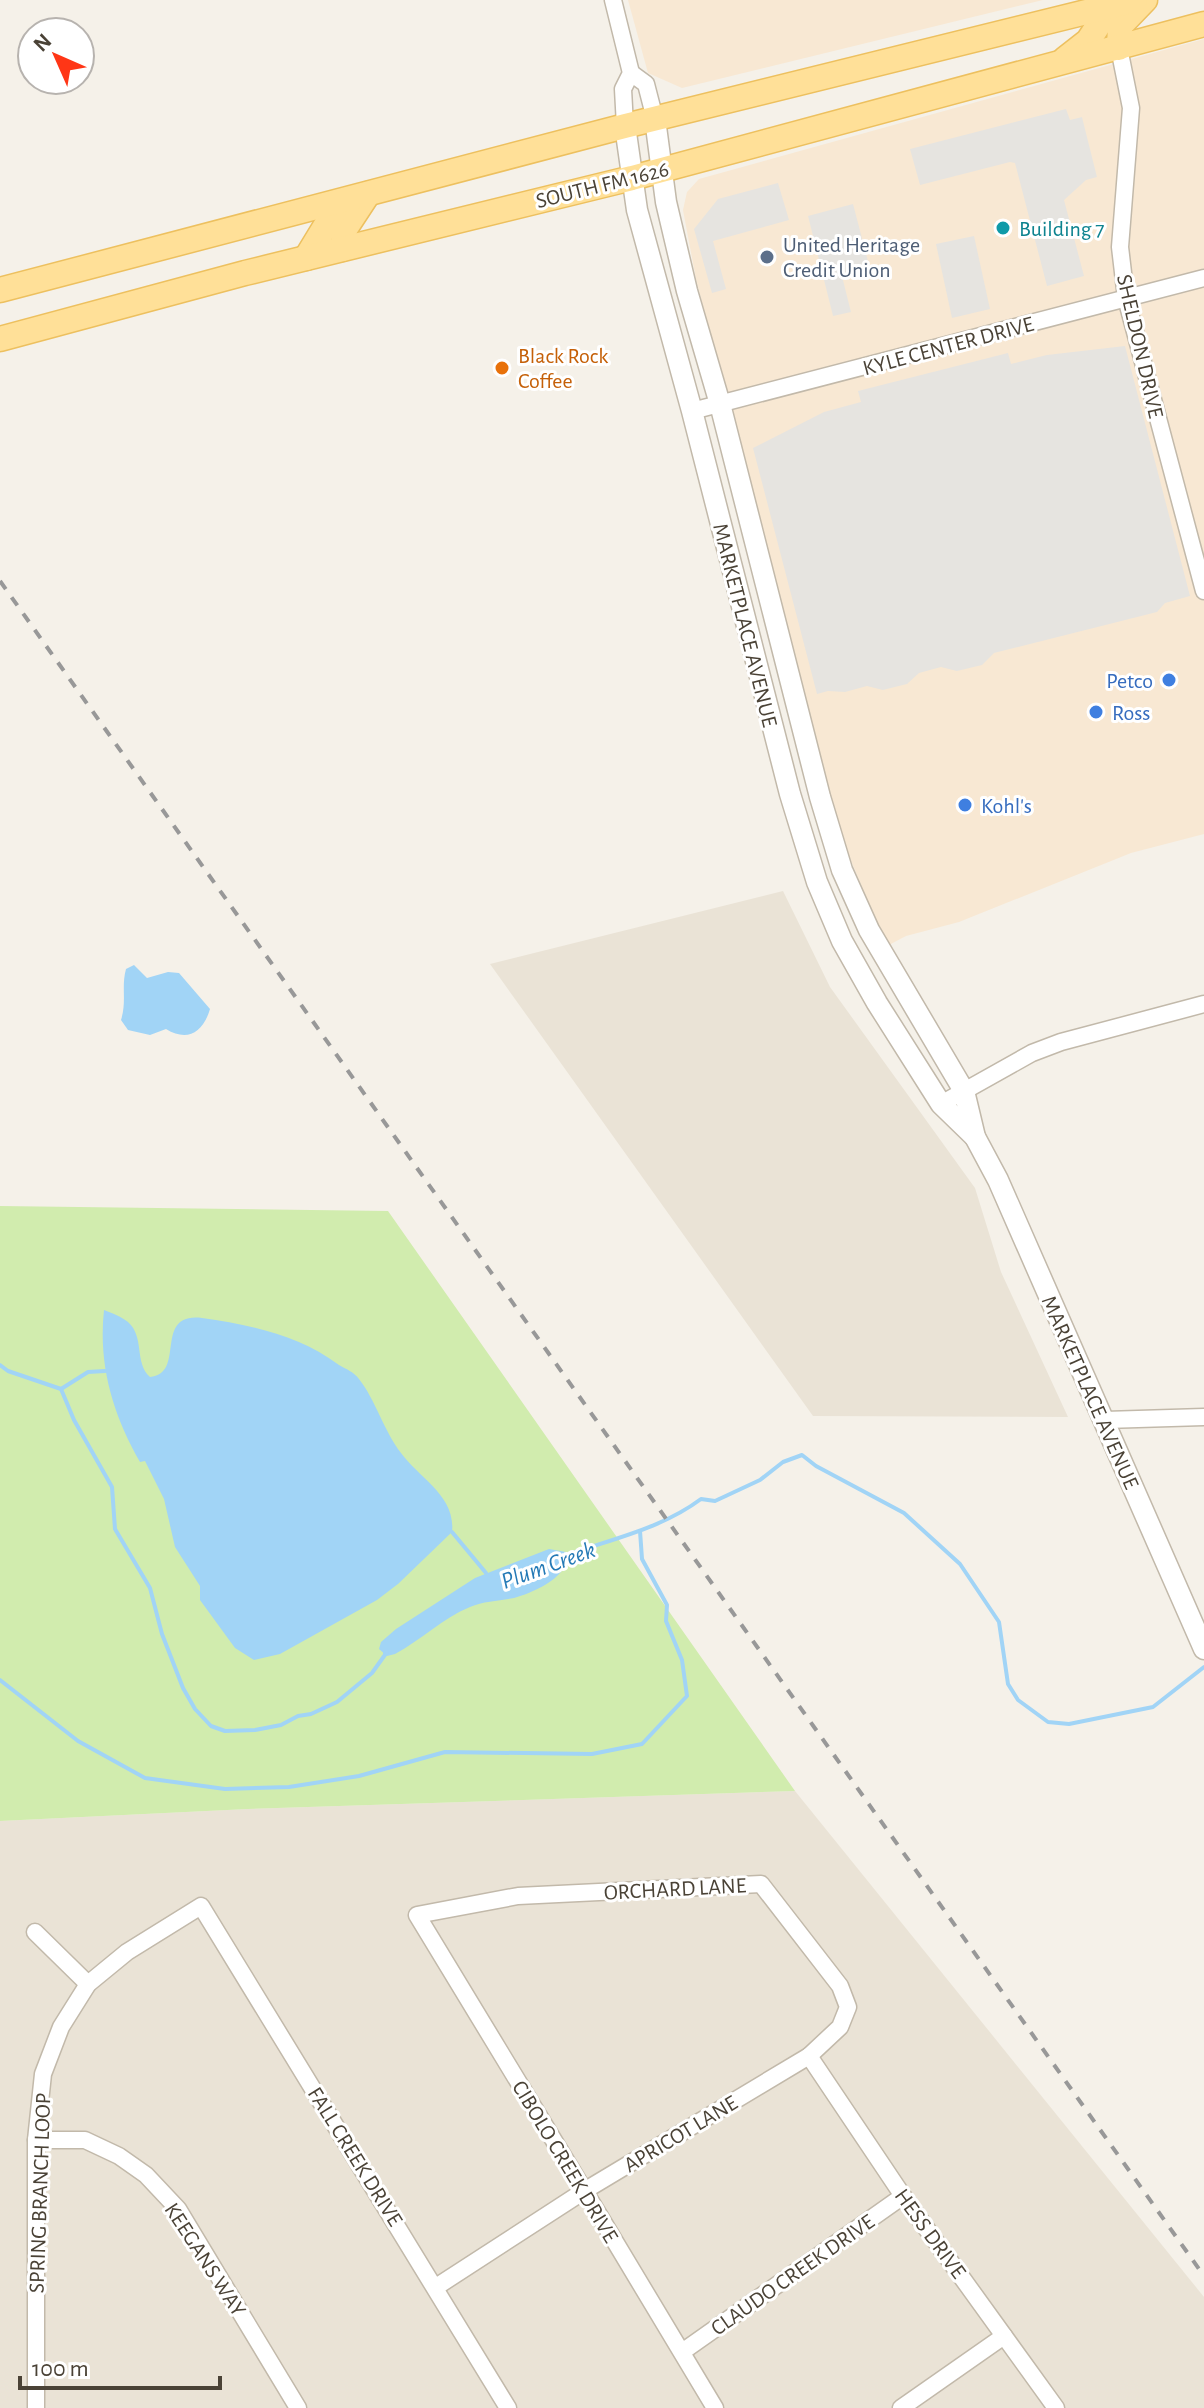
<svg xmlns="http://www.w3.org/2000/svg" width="1204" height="2408" font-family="'Alegreya Sans',sans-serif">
  <rect width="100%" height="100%" fill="#f5f1e9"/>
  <!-- residential -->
  <g fill="#eae3d6">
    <path d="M783,891l47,96 145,201 26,84 67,145 -255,-1 -323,-452z"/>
    <path d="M795,1791l409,506v111h-1204v-587l248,-12z"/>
  </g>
  <!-- commercial -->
  <g fill="#f8e8d3">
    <path d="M628,0h415l-361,88 -34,-15z"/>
    <path d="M1204,39v795l-73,19 -172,69 -53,14 -19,10 -44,-104 -147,-563 -13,-69 4,-18 12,-13z"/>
  </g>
  <!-- green -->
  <path fill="#d1ecae" d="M0,1206l388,5 407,580 -547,18 -248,12z"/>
  <!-- parking -->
  <g fill="#e6e4e0">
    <path d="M1066,109l4,11 12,-3 15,60 -11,3 -22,20 20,76 -37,10 -32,-123 -5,-1 -90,23 -10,-36z"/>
    <path d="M778,183l11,37 -76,21 13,48 -14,4 -18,-64 24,-30z"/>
    <path d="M853,204l17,65 -28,7 9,36 -18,4 -25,-100z"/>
    <path d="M974,236l16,73 -38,9 -16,-74z"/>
    <path d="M1125,346l65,250 -25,7 -8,9 -163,41 -12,12 -25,6 -16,-4 -22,6 -12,11 -24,6 -16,-4 -22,6 -17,-1 -11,3 -64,-246 71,-36 37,-10 -3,-11 150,-38 3,11 36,-9z"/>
  </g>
  <!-- water -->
  <g fill="#a1d4f6">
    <path d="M134,965l13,13 21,-6 11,1 31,36c-7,24 -23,33 -44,20l-16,6 -22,-5 -7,-10c6,-19 0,-33 5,-51z"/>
    <path d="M104,1310c8,3 18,7 24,12 17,15 6,41 22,55 37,-3 2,-65 52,-59 49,7 97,17 137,47 7,4 15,7 20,14 16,20 25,52 42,74 18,25 55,43 51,79l-54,52 -21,16 -97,54 -26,6 -19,-12 -35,-48v-14l-25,-39 -11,-48 -19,-38 -5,1c-27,-47 -42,-97 -36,-152z"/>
    <path d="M549,1549l17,3c7,24 -34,41 -52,46 -14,3 -30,3 -44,9 -27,11 -49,33 -75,47l-8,2 -8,-7 2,-7 15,-13 79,-51z"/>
  </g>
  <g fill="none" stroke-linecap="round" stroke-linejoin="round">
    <!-- stream -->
    <g stroke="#a1d4f6" stroke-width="4">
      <path d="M0,1365l8,6 53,18 13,31 38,67 3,42 35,59 12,46 21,54 12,21 16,17 14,5 30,-1 26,-5 17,-9 13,-2 26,-12 35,-29 15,-21 -2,1"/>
      <path d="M61,1389l27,-17 17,-1"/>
      <path d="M452,1532l34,41"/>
      <path d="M564,1556c47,-17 97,-27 137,-57l14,2 45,-21 23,-18 19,-7 14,11 88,47 56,51 39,58 9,62 10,16 30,22 21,2 84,-17 51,-40"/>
      <path d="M0,1680l78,61 67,37 80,11 64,-2 70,-11 86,-24 147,2 50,-10 45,-48 -5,-36 -16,-39 1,-16 -25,-46 -2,-28"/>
    </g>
    <defs>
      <g id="minor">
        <path d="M613,0l18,73 -8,16 2,37"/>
        <path d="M1119,48l12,60 -11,139 6,51 78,293"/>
        <path d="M631,73l15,11 9,35"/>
        <path d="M692,411l512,-133"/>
        <path d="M941,1104l91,-51 29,-11 143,-38"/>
        <path d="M1105,1420l99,-3"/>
        <path d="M35,1932l53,52"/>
        <path d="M809,2056l94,140 153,212"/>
        <path d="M36,2140h49l34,16 27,19 32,34 120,199"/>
        <path d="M436,2287l148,-96 225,-135 31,-29 8,-20 -8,-21 -79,-102 -243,12 -101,19c99,164 200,328 298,493"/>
        <path d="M682,2352l221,-156"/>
        <path d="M36,2408v-268l7,-66 18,-47 27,-43 39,-32 74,-46 307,502"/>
        <path d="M901,2408l103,-72"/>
      </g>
      <g id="tertiary">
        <path d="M655,119l11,83 21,89 33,113 100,393 22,73 27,60 95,161 11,46 23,43 206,469"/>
        <path d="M625,126l12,84 55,201 98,383 27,88 25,59 35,62 64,101 34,33"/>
      </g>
      <g id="primary">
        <path d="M1119,48l1,-22 25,-26"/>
        <path d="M1065,59l23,-18 23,-35"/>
        <path d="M342,249l3,-20 23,-35"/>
        <path d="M306,258l28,-46 1,-9"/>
        <path d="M0,290l625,-164 510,-126"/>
        <path d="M0,339l245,-66 387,-95 572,-154"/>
      </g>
    </defs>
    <!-- minor casing -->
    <use href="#minor" stroke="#c2b9aa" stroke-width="19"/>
    <!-- tertiary casing -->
    <use href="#tertiary" stroke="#c2b9aa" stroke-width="23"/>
    <!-- primary casing -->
    <use href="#primary" stroke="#edc05f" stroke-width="27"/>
    <!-- minor -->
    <use href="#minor" stroke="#fff" stroke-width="16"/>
    <!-- tertiary -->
    <use href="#tertiary" stroke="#fff" stroke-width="20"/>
    <!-- primary -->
    <use href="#primary" stroke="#ffe098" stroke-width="24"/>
    <!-- rail -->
    <path stroke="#989898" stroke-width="4" stroke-dasharray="10 10" stroke-linecap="butt" d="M0,581l1204,1695"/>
  </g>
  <!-- markers -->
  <circle fill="#0f9aa8" stroke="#fff" stroke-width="3" cx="1003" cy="228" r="8"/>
  <circle fill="#5c6f8a" stroke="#fff" stroke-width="3" cx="767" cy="257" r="8"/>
  <circle fill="#e8710a" stroke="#fff" stroke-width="3" cx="502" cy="368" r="8"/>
  <g fill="#3f7fe0" stroke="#fff" stroke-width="3">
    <circle cx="1169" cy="680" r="8"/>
    <circle cx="1096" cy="712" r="8"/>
    <circle cx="965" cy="805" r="8"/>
  </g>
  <g text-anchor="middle" stroke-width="6" stroke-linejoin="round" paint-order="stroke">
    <!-- street labels -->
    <g font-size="22" fill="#4a4236" stroke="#fff">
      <text transform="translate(602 184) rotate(-14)" y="8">SOUTH FM 1626</text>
      <text transform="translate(948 345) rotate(-15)" y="8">KYLE CENTER DRIVE</text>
      <text transform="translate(1141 346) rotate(77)" y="8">SHELDON DRIVE</text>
      <text transform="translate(746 625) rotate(76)" y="8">MARKETPLACE AVENUE</text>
      <text transform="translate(1091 1392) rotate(66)" y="8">MARKETPLACE AVENUE</text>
      <text transform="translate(675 1888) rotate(-3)" y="8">ORCHARD LANE</text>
      <text transform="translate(680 2133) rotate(-31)" y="8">APRICOT LANE</text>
      <text transform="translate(356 2156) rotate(58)" y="8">FALL CREEK DRIVE</text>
      <text transform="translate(566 2161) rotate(59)" y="8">CIBOLO CREEK DRIVE</text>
      <text transform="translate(39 2193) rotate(-88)" y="8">SPRING BRANCH LOOP</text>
      <text transform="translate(931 2233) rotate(54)" y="8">HESS DRIVE</text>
      <text transform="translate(206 2259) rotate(57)" y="8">KEEGANS WAY</text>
      <text transform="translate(792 2274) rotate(-35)" y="8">CLAUDO CREEK DRIVE</text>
    </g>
    <!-- culture labels -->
    <g font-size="22" fill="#0d838f" stroke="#fff" text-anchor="start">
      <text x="1019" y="236">Building 7</text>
    </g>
    <!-- service labels -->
    <g font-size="22" fill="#4e5e75" stroke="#fff" text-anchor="start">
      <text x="783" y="252">United Heritage<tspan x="783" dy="25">Credit Union</tspan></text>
    </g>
    <!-- food labels -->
    <g font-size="22" fill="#c56008" stroke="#fff" text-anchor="start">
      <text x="518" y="363">Black Rock<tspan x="518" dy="25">Coffee</tspan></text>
    </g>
    <!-- shop labels -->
    <g font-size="22" fill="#366cbe" stroke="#fff" text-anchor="start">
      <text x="1153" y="688" text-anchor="end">Petco</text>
      <text x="1112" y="720">Ross</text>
      <text x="981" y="813">Kohl's</text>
    </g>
    <!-- water labels -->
    <g font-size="24" font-style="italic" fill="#257ab6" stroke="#fff">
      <text transform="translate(548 1565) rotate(-20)" y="8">Plum Creek</text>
    </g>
  </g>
  <!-- north arrow -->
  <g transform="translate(56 56) rotate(315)"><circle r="38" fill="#ffffff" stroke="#b7b3af" stroke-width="2"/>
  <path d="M0-6L14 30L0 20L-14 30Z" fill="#ff3616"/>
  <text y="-12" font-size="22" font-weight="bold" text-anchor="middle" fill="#4a4236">N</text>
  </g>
  <!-- scale -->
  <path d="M20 2376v12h200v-12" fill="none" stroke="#4a4236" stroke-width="4"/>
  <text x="32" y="2376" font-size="24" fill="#4a4236" stroke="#ffffff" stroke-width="6" paint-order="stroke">100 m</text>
</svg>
